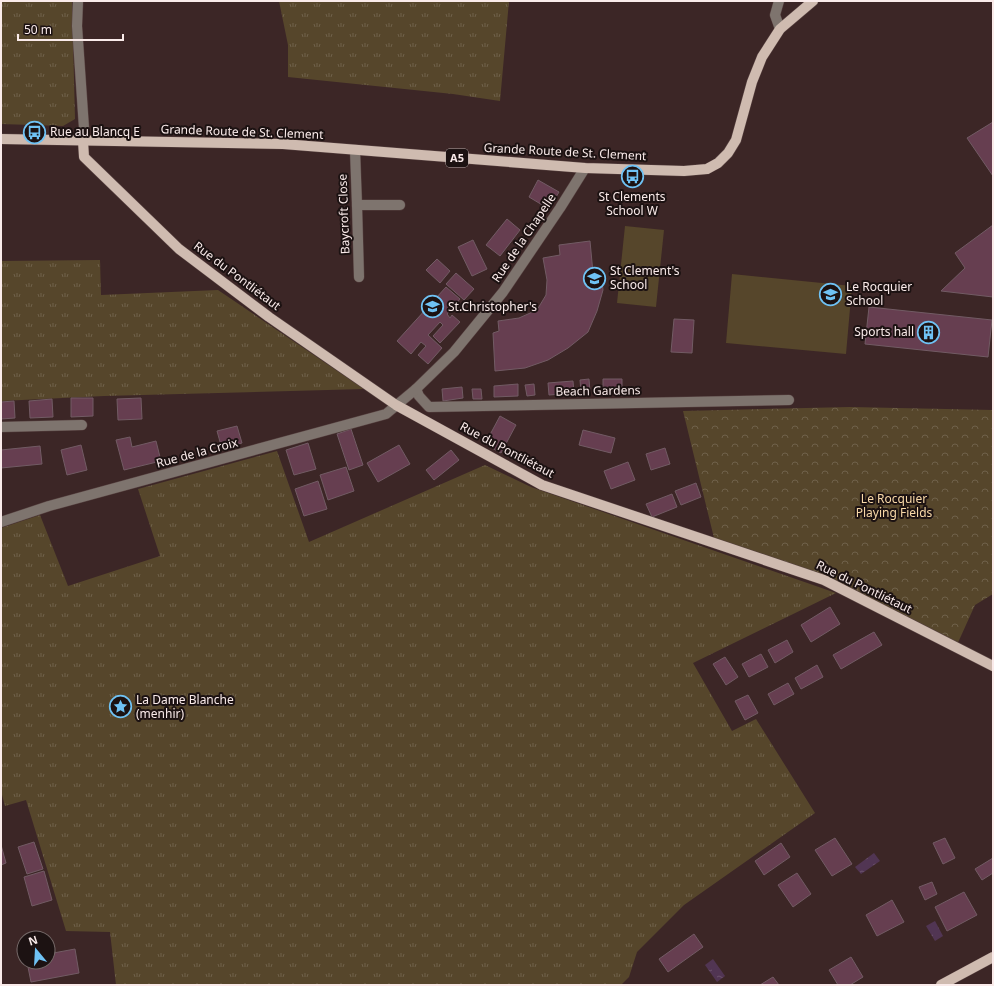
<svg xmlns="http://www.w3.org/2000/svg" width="994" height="986" font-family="'Noto Sans',sans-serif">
  <defs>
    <pattern id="grass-tufts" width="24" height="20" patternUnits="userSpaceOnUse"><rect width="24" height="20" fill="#56462b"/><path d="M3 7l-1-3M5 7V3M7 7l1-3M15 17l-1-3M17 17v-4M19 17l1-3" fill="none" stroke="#6f614a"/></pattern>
    <pattern id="park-crowns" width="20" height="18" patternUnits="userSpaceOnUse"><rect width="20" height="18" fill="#56462b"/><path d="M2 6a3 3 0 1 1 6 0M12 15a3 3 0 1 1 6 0" fill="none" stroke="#6f614a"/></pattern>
    <pattern id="water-ripples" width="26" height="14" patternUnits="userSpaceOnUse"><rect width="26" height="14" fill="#513553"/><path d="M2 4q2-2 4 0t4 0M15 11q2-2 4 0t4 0" fill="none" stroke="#6b526c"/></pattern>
  </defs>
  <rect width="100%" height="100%" fill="#3c2626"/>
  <!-- grass -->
  <g fill="url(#grass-tufts)">
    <path d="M1,1h71l3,118 -12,7 -62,-2z"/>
    <path d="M279,1h230l-9,100 -47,-7 -165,-17v-32z"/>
    <path d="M100,260l1,35 117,-5 146,99 -260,7 -103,5v-140z"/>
    <path d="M277,451l32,91 176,-77 46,22 305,106 -143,70 39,68 24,-12 59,94 -131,92 -47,47 -8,25 -8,8h-505l-6,-53 -44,-1 -40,-131 -21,6 -4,-15v-263l39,-13 28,71 92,-30 -22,-67z"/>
  </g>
  <!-- park -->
  <path fill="url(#park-crowns)" d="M850,407l143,3v184l-18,11 -19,42 -132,-67 -109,-38 -32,-131z"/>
  <!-- pitch -->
  <g fill="#56462b">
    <path d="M625,226l39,4 -8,77 -39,-4z"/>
    <path d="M732,274l120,12 -6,68 -120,-11z"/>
  </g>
  <!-- water -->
  <g fill="url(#water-ripples)">
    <path d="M874,853l6,8 -19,13 -6,-7z"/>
    <path d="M935,921l8,15 -8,5 -9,-15z"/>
    <path d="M713,959l12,17 -8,6 -12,-17z"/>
  </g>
  <!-- building -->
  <g fill="#663e50" stroke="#725b64">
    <path d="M993,122v54l-26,-38z"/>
    <path d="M538,180l21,12 -10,17 -20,-12z"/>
    <path d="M507,219l13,11 -20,26 -14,-11z"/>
    <path d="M993,225v72l-52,-6 24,-23 -10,-15z"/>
    <path d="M473,240l14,29 -15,7 -14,-29z"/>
    <path d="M590,241l3,32 8,-1 2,18 -6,21 -9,21 -20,16 -20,12 -23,8 -30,3 -2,-38 6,-2 -1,-10 21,-3 18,-8 9,-15 1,-15 -4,-22 17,-3 -1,-10z"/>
    <path d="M437,259l13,12 -10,12 -14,-13z"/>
    <path d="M456,273l18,16 -10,11 -18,-16z"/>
    <path d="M446,287l14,12 -13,15 3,4 2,-3 8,7 -20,21 -7,-7 10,-11 -3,-3 -12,13 14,13 -14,16 -10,-9 8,-9 -5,-4 -10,12 -14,-13z"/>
    <path d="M869,307l123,13 -4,37 -123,-13z"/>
    <path d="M674,319l20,1 -2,33 -21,-1z"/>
    <path d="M589,379l1,13h-9l-1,-12z"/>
    <path d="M603,379h19v10l-19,1z"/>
    <path d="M573,381l1,12 -25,2 -1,-12z"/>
    <path d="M518,384v12l-24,1v-11z"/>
    <path d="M534,384l1,11 -8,1 -2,-11z"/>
    <path d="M462,387l1,11 -20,3 -1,-12z"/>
    <path d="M472,389h9l1,10h-9z"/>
    <path d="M71,398h22v18l-22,1z"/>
    <path d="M141,398l1,21 -24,1 -1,-21z"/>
    <path d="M52,399l1,18 -23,1 -1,-17z"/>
    <path d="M14,401l1,17 -14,1v-17z"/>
    <path d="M500,416l16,9 -15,28 -16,-9z"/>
    <path d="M237,426l5,17 -20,6 -5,-18z"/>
    <path d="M351,429l12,36 -14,5 -12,-36z"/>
    <path d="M583,430l32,8 -4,15 -32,-8z"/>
    <path d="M130,437l2,10 24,-6 5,20 -37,9 -8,-30z"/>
    <path d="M308,443l8,26 -22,6 -8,-25z"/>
    <path d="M81,445l6,25 -20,5 -6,-25z"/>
    <path d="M399,445l11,19 -32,18 -11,-19z"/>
    <path d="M40,446l2,18 -41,4v-18z"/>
    <path d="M665,448l5,16 -19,6 -5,-16z"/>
    <path d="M451,450l8,10 -25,20 -8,-10z"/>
    <path d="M628,462l7,18 -24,9 -7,-18z"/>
    <path d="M346,467l8,24 -26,9 -8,-25z"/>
    <path d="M318,481l9,28 -23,7 -9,-27z"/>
    <path d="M696,483l5,14 -20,8 -6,-14z"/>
    <path d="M672,494l5,13 -25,10 -6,-13z"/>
    <path d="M830,607l10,17 -29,18 -10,-17z"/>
    <path d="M874,632l8,13 -41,24 -8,-14z"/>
    <path d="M787,640l6,12 -18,11 -7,-13z"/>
    <path d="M761,654l7,13 -19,10 -7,-13z"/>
    <path d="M725,657l13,20 -12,8 -13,-21z"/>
    <path d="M817,665l6,12 -22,12 -6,-11z"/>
    <path d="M788,683l6,11 -20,11 -6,-11z"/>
    <path d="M748,695l10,18 -13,7 -10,-19z"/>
    <path d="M835,838l17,26 -20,12 -17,-26z"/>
    <path d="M945,838l10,20 -12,6 -10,-21z"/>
    <path d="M34,842l9,27 -16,5 -9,-27z"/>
    <path d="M781,843l9,14 -26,18 -9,-14z"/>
    <path d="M1,845l5,18 -5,2z"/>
    <path d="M993,858v15l-11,7 -7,-11z"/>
    <path d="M44,871l8,29 -20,6 -8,-29z"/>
    <path d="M797,873l14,21 -18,13 -15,-22z"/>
    <path d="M932,882l5,12 -12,6 -6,-13z"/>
    <path d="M964,892l13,23 -30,16 -12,-24z"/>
    <path d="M892,900l12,22 -27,14 -11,-21z"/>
    <path d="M694,934l9,13 -35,25 -9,-13z"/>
    <path d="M75,949l4,24 -48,9 -4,-20h21v-8z"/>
    <path d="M851,957l12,20 -13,8h-12l-9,-15z"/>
    <path d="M773,977l6,8h-19z"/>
  </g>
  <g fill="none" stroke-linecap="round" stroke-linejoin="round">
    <defs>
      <g id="minor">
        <path d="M78,1l-1,25 7,102 -1,13"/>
        <path d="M779,1l-4,14 5,14"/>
        <path d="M355,150l2,55 2,72"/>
        <path d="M357,205h43"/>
        <path d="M416,389l3,7 10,11 360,-7"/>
        <path d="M1,427l81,-2"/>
        <path d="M1,522l48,-16 337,-92 30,-25 38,-37 49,-60 57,-84 25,-40"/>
      </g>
      <g id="major">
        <path d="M1,139l282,5 302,24 99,3 23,-2 11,-6 10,-10 8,-13 16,-58 10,-25 18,-28 33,-28"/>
        <path d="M83,141l1,16 95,92 90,68 127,88 146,80 282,95 169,86"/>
        <path d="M941,985l52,-28"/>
      </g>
    </defs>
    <!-- minor casing -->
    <use href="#minor" stroke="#574241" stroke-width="11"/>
    <!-- major casing -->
    <use href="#major" stroke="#574241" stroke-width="11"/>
    <!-- minor -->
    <use href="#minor" stroke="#7e746e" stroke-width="10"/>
    <!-- major -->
    <use href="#major" stroke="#cfbbb0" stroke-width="10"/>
  </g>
  <!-- icons -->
  <defs>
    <symbol id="bus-ring" viewBox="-11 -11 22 22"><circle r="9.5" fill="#1c1212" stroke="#6fc2f4" stroke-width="1.5"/><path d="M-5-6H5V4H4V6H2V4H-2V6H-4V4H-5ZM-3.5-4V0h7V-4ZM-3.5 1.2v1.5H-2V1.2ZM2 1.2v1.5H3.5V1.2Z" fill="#6fc2f4"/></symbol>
    <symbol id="school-ring" viewBox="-11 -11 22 22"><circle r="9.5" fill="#1c1212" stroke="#6fc2f4" stroke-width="1.5"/><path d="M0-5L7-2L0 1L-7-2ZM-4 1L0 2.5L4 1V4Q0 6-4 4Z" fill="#6fc2f4"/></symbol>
    <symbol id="building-ring" viewBox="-11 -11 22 22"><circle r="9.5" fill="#1c1212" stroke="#6fc2f4" stroke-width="1.5"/><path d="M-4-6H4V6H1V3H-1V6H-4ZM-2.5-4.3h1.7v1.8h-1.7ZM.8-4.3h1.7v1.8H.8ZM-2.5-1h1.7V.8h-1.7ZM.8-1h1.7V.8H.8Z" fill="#6fc2f4"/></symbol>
    <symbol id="sight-ring" viewBox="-11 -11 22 22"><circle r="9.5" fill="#1c1212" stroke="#6fc2f4" stroke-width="1.5"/><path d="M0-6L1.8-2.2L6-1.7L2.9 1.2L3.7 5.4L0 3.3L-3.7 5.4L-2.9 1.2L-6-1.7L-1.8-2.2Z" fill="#6fc2f4"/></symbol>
  </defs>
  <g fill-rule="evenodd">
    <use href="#bus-ring" x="22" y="120" width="25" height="25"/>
    <use href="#bus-ring" x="620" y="164" width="25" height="25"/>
    <use href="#school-ring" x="582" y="266" width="25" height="25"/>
    <use href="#school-ring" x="818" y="282" width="25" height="25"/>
    <use href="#school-ring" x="420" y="294" width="25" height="25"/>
    <use href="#building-ring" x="916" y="320" width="25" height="25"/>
    <use href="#sight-ring" x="108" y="694" width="25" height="25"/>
  </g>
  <g text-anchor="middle" stroke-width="4" stroke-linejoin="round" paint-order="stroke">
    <!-- shield labels -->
    <rect fill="#1c1212" stroke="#b7aaa9" stroke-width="1" x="446" y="149" width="22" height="18" rx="3"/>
    <g font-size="11" font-weight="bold" fill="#faebea">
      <text x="457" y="162">A5</text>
    </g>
    <!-- poi labels -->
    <g font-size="12" fill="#faebea" stroke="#1c1212" text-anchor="start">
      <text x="50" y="136">Rue au Blancq E</text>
      <text x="632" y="201" text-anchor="middle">St Clements<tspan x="632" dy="14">School W</tspan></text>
      <text x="610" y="275">St Clement's<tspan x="610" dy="14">School</tspan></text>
      <text x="846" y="291">Le Rocquier<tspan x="846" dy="14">School</tspan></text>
      <text x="448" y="311">St.Christopher's</text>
      <text x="914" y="336" text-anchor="end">Sports hall</text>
      <text x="136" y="704">La Dame Blanche<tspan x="136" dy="14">(menhir)</tspan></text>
    </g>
    <!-- street labels -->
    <g font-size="12" fill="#faebea" stroke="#1c1212">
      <text transform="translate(242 132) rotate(2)" y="4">Grande Route de St. Clement</text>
      <text transform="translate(565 152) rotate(3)" y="4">Grande Route de St. Clement</text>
      <text transform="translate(344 214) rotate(-92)" y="4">Baycroft Close</text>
      <text transform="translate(524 238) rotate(-56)" y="4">Rue de la Chapelle</text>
      <text transform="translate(237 276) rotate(37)" y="4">Rue du Pontliétaut</text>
      <text transform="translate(598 391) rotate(-1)" y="4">Beach Gardens</text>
      <text transform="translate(507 450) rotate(28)" y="4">Rue du Pontliétaut</text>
      <text transform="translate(197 453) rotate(-15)" y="4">Rue de la Croix</text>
      <text transform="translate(864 587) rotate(26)" y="4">Rue du Pontliétaut</text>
    </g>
    <!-- park labels -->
    <g font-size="12" fill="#f9d9a8" stroke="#1c1212">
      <text x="894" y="503">Le Rocquier<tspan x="894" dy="14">Playing Fields</tspan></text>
    </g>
  </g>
  <!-- border -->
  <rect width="994" height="986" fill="none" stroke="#faebea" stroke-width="4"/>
  <!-- north arrow -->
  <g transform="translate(36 950) rotate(342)"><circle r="19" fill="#1c1212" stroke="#756968"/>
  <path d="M0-3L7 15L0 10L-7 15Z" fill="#6fc2f4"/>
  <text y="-6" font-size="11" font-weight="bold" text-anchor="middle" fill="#faebea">N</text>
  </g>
  <!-- scale -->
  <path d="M18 34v6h105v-6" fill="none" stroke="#faebea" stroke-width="2"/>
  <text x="24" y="34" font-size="12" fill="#faebea" stroke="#1c1212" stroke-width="3" paint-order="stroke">50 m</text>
</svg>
